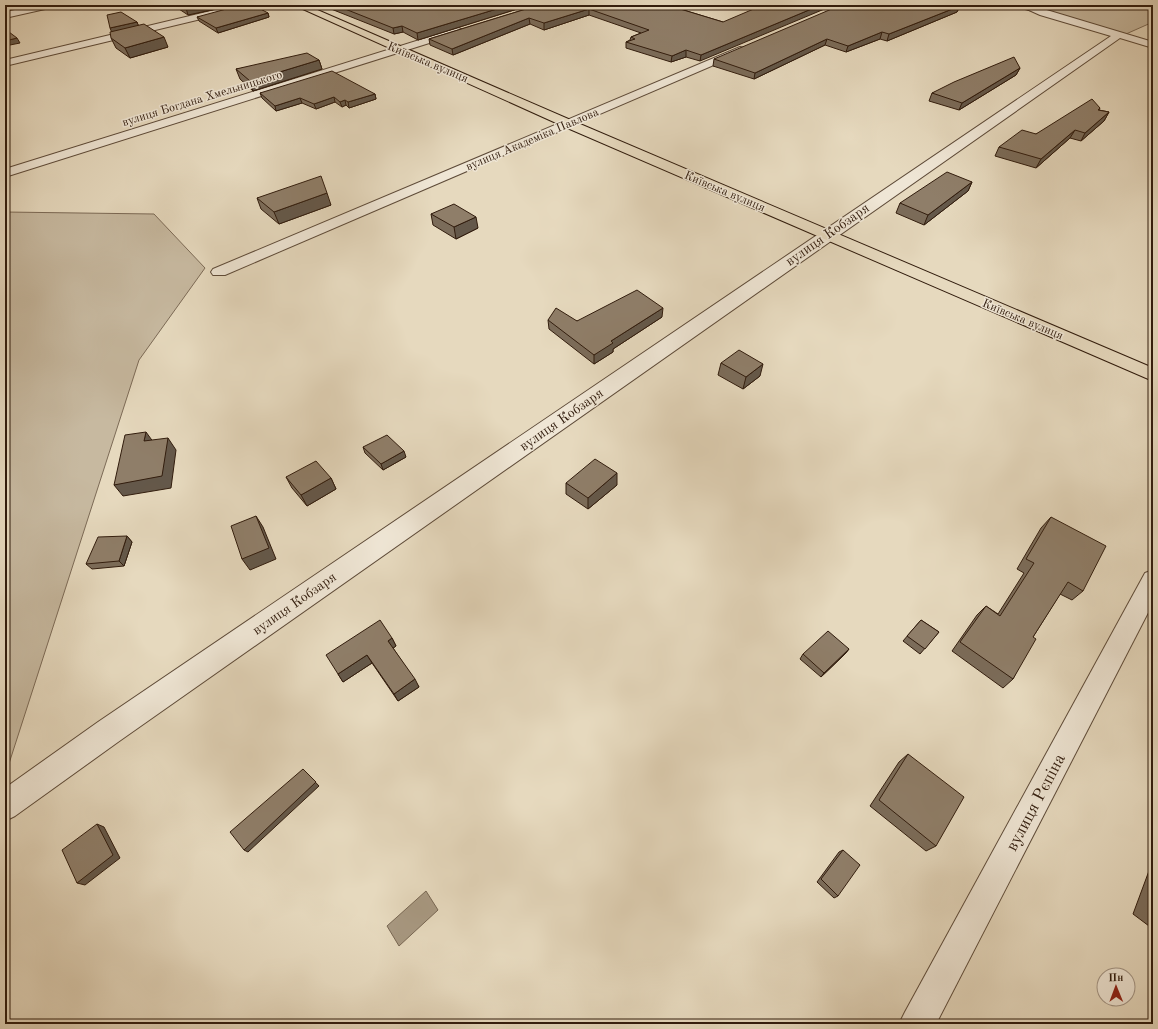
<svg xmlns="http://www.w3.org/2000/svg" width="1158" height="1029" font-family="'Old Standard TT',serif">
  <rect width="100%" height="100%" fill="#e6d9be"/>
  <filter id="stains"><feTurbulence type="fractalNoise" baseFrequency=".005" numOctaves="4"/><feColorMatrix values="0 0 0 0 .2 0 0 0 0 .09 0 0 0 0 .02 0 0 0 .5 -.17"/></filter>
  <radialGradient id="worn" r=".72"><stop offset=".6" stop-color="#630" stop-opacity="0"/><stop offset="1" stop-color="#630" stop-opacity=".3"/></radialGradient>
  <!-- green -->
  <g fill="#c7b9a0" stroke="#7c6a56">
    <path d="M1006,5h147v17l-27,12z"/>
    <path d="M5,212l149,2 51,54 -66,92 -134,416z"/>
  </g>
  <!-- water -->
  <path fill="#a89982" stroke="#786753" d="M426,891l12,19 -39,36 -12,-20z"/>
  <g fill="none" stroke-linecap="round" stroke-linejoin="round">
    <defs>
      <g id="minor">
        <path d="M39,5h16l-1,2 -49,11v-6z"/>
        <path d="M236,5h15l-4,3 -242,58v-6z"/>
        <path d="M1018,5h12l123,37v6l-33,-10 -1002,704 -103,74 -10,5v-33l93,-66 1013,-686 -71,-21z"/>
        <path d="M458,28l3,1 2,2 -2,2 -456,144v-8z"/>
        <path d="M740,47l4,1 1,2 -1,2 -519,223h-12l-2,-3 2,-3z"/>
        <path d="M1153,570v33l-217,421h-37l6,-12 240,-439z"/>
      </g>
      <path id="highway" d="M294,5h12l267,116 580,247v13l-588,-254z"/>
    </defs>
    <!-- minor casing -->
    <use href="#minor" stroke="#5e4b39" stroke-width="2"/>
    <!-- highway casing -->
    <use href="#highway" stroke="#311c0d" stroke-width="2"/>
    <!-- minor -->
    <use href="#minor" fill="#efe6d5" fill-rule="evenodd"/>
    <!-- highway -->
    <use href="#highway" fill="#e6d9be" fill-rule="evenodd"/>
  </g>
  <!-- wall -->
  <g fill="#7b6c5a" stroke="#311c0d">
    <path d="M173,5h62l-47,10z"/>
    <path d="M321,5h209l-112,35 -15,-8 -9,2z"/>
    <path d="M539,5h128l56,17 -23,39 -14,-4 -15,5 -45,-14v-6l4,-2 1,-3 10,-4 -52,-18 -45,15 -14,-6 -77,31 -23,-10 -1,-6z"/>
    <path d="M960,6l-3,6 -70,29 -7,-2 -34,13 -21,-7 -71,34 -41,-13 1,-7z"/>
    <path d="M268,13l1,4 -51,16 -19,-12 -2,-4z"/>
    <path d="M137,22l1,3 30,22 -38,11 -14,-10 -5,-10z"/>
    <path d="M319,60l3,9 -69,22 -13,-12 -4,-10z"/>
    <path d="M1020,68l-4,7 -57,35 -30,-9 3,-8z"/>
    <path d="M260,93l115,1 1,5 -27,9 -3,-3 -4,2 -7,-5 -19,7 -14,-6 -26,8 -14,-13z"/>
    <path d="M1100,108l-1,2 10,2 -5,9 -23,20 -11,-3 -34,30 -41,-12 4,-9 37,-13z"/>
    <path d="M972,182l-4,9 -44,34 -28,-12 4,-10z"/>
    <path d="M257,198l74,7 -52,19 -18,-15z"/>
    <path d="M431,214l47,14 -22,11 -23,-14z"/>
    <path d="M662,317l-49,32v3l-19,12 -45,-35 -1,-9 29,1z"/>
    <path d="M721,363l39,13 -17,13 -25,-14z"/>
    <path d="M363,447l43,10 -23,13 -18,-17z"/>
    <path d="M286,477l45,1 5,11 -29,17 -15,-18z"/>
    <path d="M566,483l51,2 -29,24 -22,-15z"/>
    <path d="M1051,517l32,74 -11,9 -12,-6 -27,43 -20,42 -10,9 -51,-37 25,-36 9,-9 12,8 26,-41 -7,-4 24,-41z"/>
    <path d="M127,536l5,6 -8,24 -32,3 -6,-5z"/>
    <path d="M921,620l18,12 -19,22 -17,-13z"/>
    <path d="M392,638l4,8 -3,2 26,39 -21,14 -26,-38 -29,19 -5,-8z"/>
    <path d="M849,649l-4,5 -24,23 -21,-18 3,-5z"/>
    <path d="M908,754l28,92 -10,5 -56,-45 29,-44z"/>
    <path d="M843,850l-5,46 -4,2 -17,-16 22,-30z"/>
    <path d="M1153,860v69l-20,-15z"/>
  </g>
  <!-- shaded-wall -->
  <g fill="#64584a" stroke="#311c0d">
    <path d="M201,5h34l-47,10 -2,-7z"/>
    <path d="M510,5h20l-112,35 -1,-7z"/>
    <path d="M821,5h13l-134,56 1,-6z"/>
    <path d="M960,6l-3,6 -70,29 2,-7z"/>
    <path d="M589,9v6l-45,15v-7z"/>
    <path d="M268,13l1,4 -51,16 -2,-5z"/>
    <path d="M529,18l1,6 -77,31 -1,-6z"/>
    <path d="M137,22l2,5 -27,6 -2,-5z"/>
    <path d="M402,26l1,6 -9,2 -1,-6z"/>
    <path d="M882,32l-2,7 -34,13 2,-6z"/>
    <path d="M164,37l4,10 -38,11 -5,-10z"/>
    <path d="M17,38l3,5 -15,3v-5z"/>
    <path d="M827,39l-2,6 -71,34 1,-6z"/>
    <path d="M686,50v7l-15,5 1,-6z"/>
    <path d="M319,60l3,9 -69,22 -3,-10z"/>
    <path d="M1020,68l-4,7 -57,35 3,-7z"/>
    <path d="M375,94l1,5 -27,9 -1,-6z"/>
    <path d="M334,97l1,5 -19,7 -2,-5z"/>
    <path d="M300,98l2,5 -26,8 -1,-5z"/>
    <path d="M345,100l1,5 -4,2 -2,-5z"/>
    <path d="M1109,112l-5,9 -23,20 4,-8z"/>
    <path d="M1075,130l-5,8 -34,30 5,-9z"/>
    <path d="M972,182l-4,9 -44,34 4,-10z"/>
    <path d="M327,193l4,12 -52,19 -5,-12z"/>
    <path d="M476,217l2,11 -22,11 -2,-12z"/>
    <path d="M663,308l-1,9 -49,32v3l-19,12v-9l17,-14z"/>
    <path d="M763,364l-3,12 -17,13 3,-12z"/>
    <path d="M146,432l8,11 -10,-2z"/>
    <path d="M168,438l8,12 -5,38 -48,8 -9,-11z"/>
    <path d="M404,451l2,6 -23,13 -2,-6z"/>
    <path d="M617,473v12l-29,24v-11z"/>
    <path d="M331,478l5,11 -29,17 -6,-11z"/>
    <path d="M256,516l7,11 13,32 -26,11 -8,-11z"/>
    <path d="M127,536l5,6 -8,24 -5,-5z"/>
    <path d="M392,638l4,8 -4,3 -4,-8z"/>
    <path d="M849,649l-4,5 -24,23 3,-4z"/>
    <path d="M367,655l5,8 -29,19 -5,-8z"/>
    <path d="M415,679l4,8 -21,14 -4,-7z"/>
    <path d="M303,769l16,17 -71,66 -4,-2z"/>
    <path d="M97,824l7,3 16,31 -35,27 -8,-2z"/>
  </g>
  <!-- building -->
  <g fill="#8f7e69" stroke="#311c0d">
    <path d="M181,5h20l-15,3z"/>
    <path d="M241,5h12l15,8 -52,15 -19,-11z"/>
    <path d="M335,5h175l-93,28 -15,-7 -9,2z"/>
    <path d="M539,5h128l56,17 40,-17h58l-120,50 -15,-5 -14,6 -46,-14 9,-3 -4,-2 18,-7 -60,-21 -45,14 -15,-5 -77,31 -23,-10z"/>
    <path d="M841,5h116l3,1 -71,28 -7,-2 -34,14 -21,-7 -72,34 -41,-14z"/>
    <path d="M121,12l16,10 -27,6 -3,-13z"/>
    <path d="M144,24l20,13 -39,11 -14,-10 -1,-6z"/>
    <path d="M5,29l12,9 -12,3z"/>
    <path d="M307,53l12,7 -69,21 -14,-12z"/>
    <path d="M1014,57l6,11 -58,35 -30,-10 22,-11z"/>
    <path d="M332,71l43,23 -27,8 -3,-2 -5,2 -6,-5 -20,7 -14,-6 -25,8 -15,-13z"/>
    <path d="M1092,99l8,9 -2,2 11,2 -24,21 -10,-3 -34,29 -42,-12 23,-17 14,4z"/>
    <path d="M947,172l25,10 -44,33 -28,-12z"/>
    <path d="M321,176l6,17 -53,19 -17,-14z"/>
    <path d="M454,204l22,13 -22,10 -23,-13z"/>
    <path d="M637,290l26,18 -52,33 2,2 -19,12 -46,-35 8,-12 21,13z"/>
    <path d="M739,350l24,14 -17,13 -25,-14z"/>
    <path d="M146,432l-2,9 24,-3 -6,38 -48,9 11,-50z"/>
    <path d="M387,435l17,16 -23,13 -18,-17z"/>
    <path d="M595,459l22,14 -29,25 -22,-15z"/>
    <path d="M316,461l15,17 -30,17 -15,-18z"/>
    <path d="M256,516l13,32 -27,11 -11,-33z"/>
    <path d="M1051,517l55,29 -23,45 -15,-9 -35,55 3,2 -23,40 -53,-37 26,-36 14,10 34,-53 -8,-4z"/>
    <path d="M127,536l-8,25 -33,3 12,-27z"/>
    <path d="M380,620l12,18 -4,3 27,38 -21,15 -27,-39 -29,19 -12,-19z"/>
    <path d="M921,620l18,12 -14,17 -18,-13z"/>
    <path d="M828,631l21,18 -25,24 -21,-19z"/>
    <path d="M908,754l56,43 -28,49 -57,-46z"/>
    <path d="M303,769l13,13 -72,68 -14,-18z"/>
    <path d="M97,824l16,31 -36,28 -15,-33z"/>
    <path d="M843,850l17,15 -22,31 -17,-17z"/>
    <path d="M1153,902v10l-3,-2z"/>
  </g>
  <g text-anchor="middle" stroke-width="3" stroke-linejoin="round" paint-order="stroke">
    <!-- far-street labels -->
    <g font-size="12" fill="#311c0d" stroke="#efe6d5">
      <text transform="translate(428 62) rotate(23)" y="4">Київська вулиця</text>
      <text transform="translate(202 98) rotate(-17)" y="4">вулиця Богдана Хмельницького</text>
      <text transform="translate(532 139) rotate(-23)" y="4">вулиця Академіка Павлова</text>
      <text transform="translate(725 191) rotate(23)" y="4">Київська вулиця</text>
      <text transform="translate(1023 319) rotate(23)" y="4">Київська вулиця</text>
    </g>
    <!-- street labels -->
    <g font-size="14" fill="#311c0d" stroke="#efe6d5">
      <text transform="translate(827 234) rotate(-35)" y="5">вулиця Кобзаря</text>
      <text transform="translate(561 419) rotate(-35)" y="5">вулиця Кобзаря</text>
      <text transform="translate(294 603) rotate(-35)" y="5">вулиця Кобзаря</text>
    </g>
    <!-- near-street labels -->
    <g font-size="17" fill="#311c0d" stroke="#efe6d5">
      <text transform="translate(1035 802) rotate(-62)" y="6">вулиця Рєпіна</text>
    </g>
  </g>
  <!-- margin -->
  <rect width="1158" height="1029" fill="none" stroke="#e6d9be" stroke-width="20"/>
  <rect x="6" y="6" width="1146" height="1017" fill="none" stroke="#311c0d" stroke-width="2"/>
  <rect x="10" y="10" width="1138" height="1009" fill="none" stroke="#311c0d"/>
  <!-- north arrow -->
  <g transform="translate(1116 987) rotate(359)"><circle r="19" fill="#efe6d5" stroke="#a39585"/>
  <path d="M0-3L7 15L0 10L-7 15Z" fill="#8f2418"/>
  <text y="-6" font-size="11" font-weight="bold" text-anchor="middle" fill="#311c0d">Пн</text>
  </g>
  <rect width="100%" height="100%" filter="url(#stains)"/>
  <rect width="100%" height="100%" fill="url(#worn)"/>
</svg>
